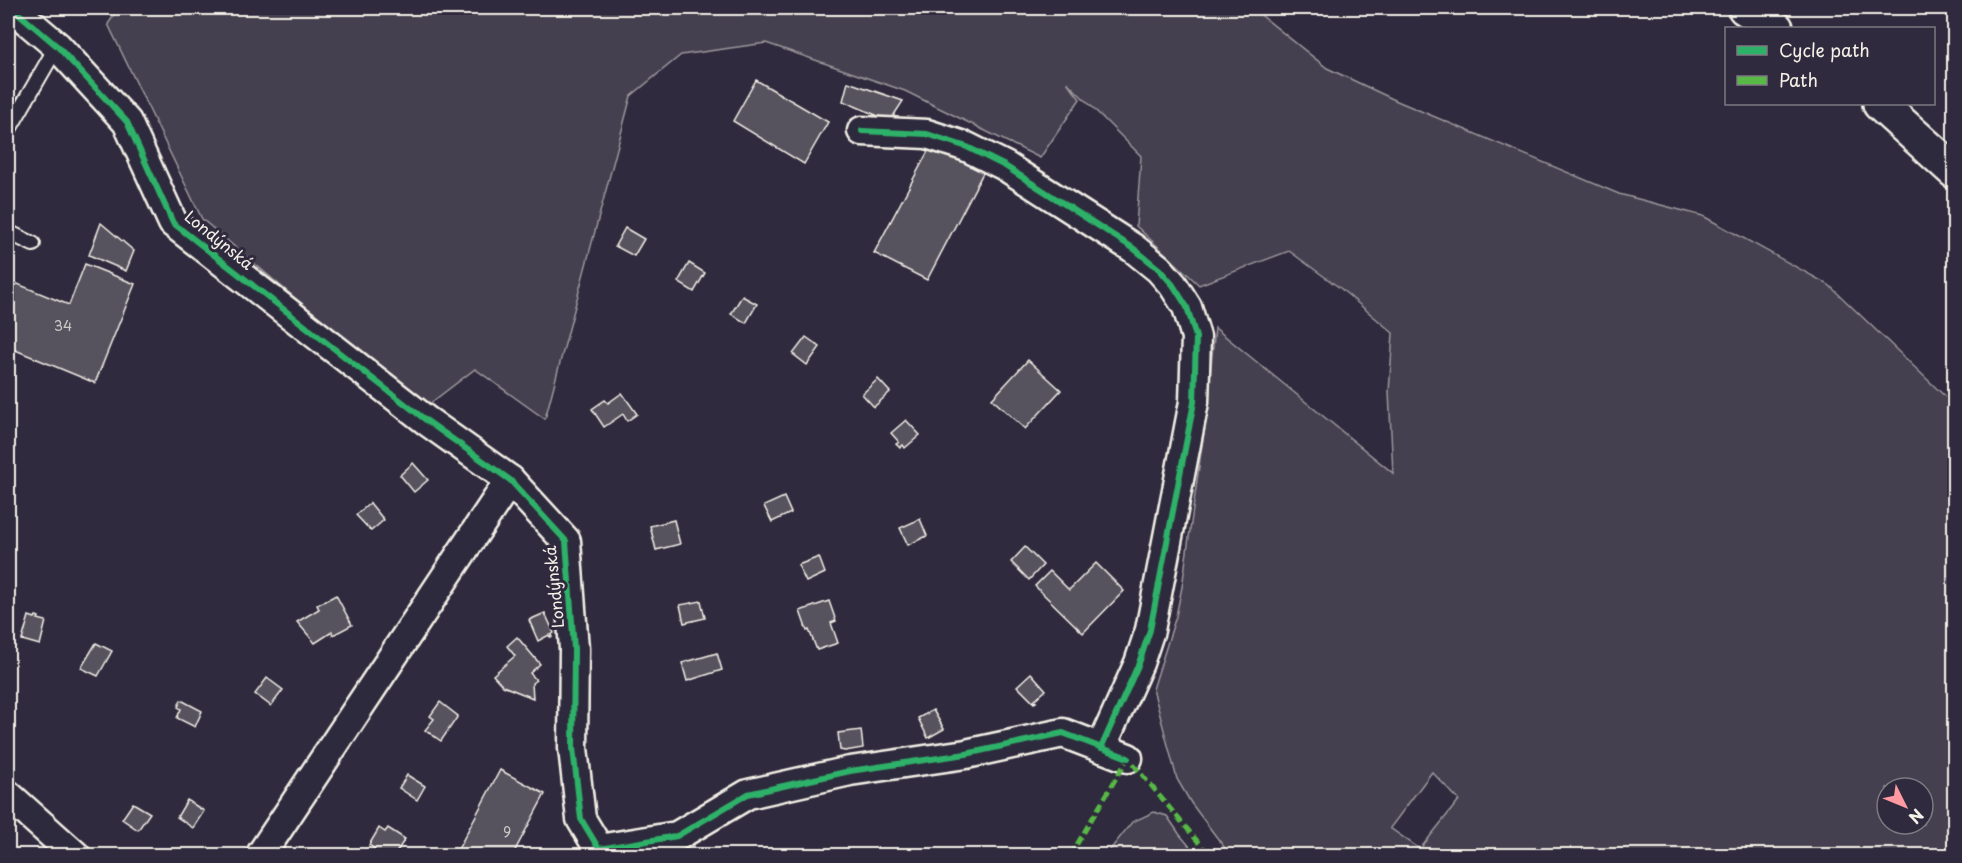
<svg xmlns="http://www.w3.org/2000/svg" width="1962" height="863" font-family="'Playpen Sans',sans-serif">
  <rect width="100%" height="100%" fill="#2f2a3d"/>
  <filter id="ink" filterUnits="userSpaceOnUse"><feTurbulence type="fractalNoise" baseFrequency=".0167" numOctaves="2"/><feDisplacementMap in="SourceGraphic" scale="12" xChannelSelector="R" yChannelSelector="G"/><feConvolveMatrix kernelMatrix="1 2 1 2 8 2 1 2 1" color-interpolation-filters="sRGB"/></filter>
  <g filter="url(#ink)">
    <!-- green -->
    <g fill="#454050" stroke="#9c989c" stroke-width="1.5" fill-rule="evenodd">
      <path d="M119,8h1133l75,60 70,33 222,93 84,22 126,69 125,120v450h-724l-39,-52 -14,-24 -24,-90 23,-73 6,-29 22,-156 11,-103 178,145 -4,-81 4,-59 -53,-45 -51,-37 -90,34 -63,-59 5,-70 -74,-74 13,17 -40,59 -135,-67 -139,-48 -85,12 -50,41 -86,323 -70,-50 -51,39 -222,-189 -94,-195zM1432,772l27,28 -39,49 -30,-21zM1887,788h36v36h-36z"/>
      <path d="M1154,812l13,4 13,19 17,20h-91l26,-33z"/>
    </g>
    <!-- building -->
    <g fill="#56525f" stroke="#f4f1e8" stroke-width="1.5">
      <path d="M756,80l72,42 -24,42 -71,-43z"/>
      <path d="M848,82l55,19 -13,20 -47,-20z"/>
      <path d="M934,140l52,27 -59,113 -53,-27z"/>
      <path d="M101,223l33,28 -8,20 -37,-16z"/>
      <path d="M625,228l19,11 -10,17 -19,-10z"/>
      <path d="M689,263l16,10 -11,19 -16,-10z"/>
      <path d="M85,264l50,20 -40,99 -87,-36v-67l61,25z"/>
      <path d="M742,296l15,8 -11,19 -15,-9z"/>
      <path d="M806,337l14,10 -13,18 -14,-11z"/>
      <path d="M1028,360l33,30 -36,39 -33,-30z"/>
      <path d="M878,379l12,13 -16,15 -12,-13z"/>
      <path d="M622,393l15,21 -10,7 -4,-7 -19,13 -12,-18 13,-9 3,3z"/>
      <path d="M906,420l14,15 -15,13 -2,-3 -3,3 -4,-4 3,-2 -8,-9z"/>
      <path d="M413,463l15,17 -14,12 -14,-17z"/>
      <path d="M784,497l7,16 -19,9 -8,-16z"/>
      <path d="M370,503l14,17 -13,11 -15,-16z"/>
      <path d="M920,519l7,17 -19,9 -8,-17z"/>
      <path d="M674,520l6,24 -24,6 -6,-24z"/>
      <path d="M1025,547l18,18 -14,15 -18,-18z"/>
      <path d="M819,557l6,16 -19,9 -8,-17z"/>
      <path d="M1096,563l28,28 -41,42 -48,-47 15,-15 19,19z"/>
      <path d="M336,595l16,30 -19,10 -1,-3 -17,11 -18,-21 22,-13 -2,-4z"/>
      <path d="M701,601l4,17 -21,5 -4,-18z"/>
      <path d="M829,601l7,20 -5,2 7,20 -21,7 -8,-20 -2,1 -7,-20z"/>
      <path d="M545,613l9,20 -3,2 1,2h-2l-1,-2 -11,6 -9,-21z"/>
      <path d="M29,616l6,2 1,-2 3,1 -1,2 8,2 -6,24 -18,-5z"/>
      <path d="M517,637l23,27 -10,9 6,7 -4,3 1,15 -30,-12 -10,-11 22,-19 -8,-10z"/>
      <path d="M96,643l16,8 -14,25 -17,-8z"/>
      <path d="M717,653l5,17 -35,11 -5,-18z"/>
      <path d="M1031,673l15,17 -12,11 2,1 -2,1 -17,-17z"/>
      <path d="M267,678l16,12 -12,16 -16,-12z"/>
      <path d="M181,700l21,11 -7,16 -18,-9 4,-9 -3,-2z"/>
      <path d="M440,702l18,14 -17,25 -16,-11 9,-11 -4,-3z"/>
      <path d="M933,710l11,19 -16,9 -10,-20z"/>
      <path d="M861,730l2,18 -18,3 -5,-1 -2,-17z"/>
      <path d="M500,770l45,24 -33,62 -57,-1z"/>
      <path d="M407,775l18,11 -8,14 -18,-12z"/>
      <path d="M187,800l17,11 -11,17 -16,-11z"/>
      <path d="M133,803l17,10 -12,17 -16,-11z"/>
      <path d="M379,828l6,4 3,-4 17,11 -11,17 -23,-2 4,-5 -6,-4z"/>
    </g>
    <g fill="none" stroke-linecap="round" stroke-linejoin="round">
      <defs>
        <g id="lane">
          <path d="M8,131l49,-85"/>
          <path d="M8,232l25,12"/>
        </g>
        <g id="street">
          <path d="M12,8l45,38 70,76 46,101 254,198 83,59 56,61 8,108 -1,99 8,71 18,30 78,-13 71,-42 102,-23 116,-17 97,-21 65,25"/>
          <path d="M862,131l65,3 40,13 38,19 128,82 26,21 14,16 14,22 9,30 -2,65 -44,228 -11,33 -38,85"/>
          <path d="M8,795l68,61"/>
          <path d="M260,856l250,-376"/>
        </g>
        <g id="primary">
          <path d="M1745,8l31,20"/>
          <path d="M1880,104l74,67"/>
        </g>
      </defs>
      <!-- lane casing -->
      <use href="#lane" stroke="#f4f1e8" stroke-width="18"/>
      <!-- street casing -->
      <use href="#street" stroke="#f4f1e8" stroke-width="33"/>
      <!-- primary casing -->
      <use href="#primary" stroke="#f4f1e8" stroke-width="38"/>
      <!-- lane -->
      <use href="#lane" stroke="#2f2a3d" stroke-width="14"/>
      <!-- street -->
      <use href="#street" stroke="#2f2a3d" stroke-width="28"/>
      <!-- primary -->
      <use href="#primary" stroke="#2f2a3d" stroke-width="33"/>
      <!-- quiet -->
      <path stroke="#58b947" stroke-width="4.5" stroke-dasharray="9 4.5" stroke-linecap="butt" d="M1070,856l58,-98 82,98"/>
      <defs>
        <g id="cycleway">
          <path d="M12,8l45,38 70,76 46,101 254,198 83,59 56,61 8,108 -1,99 8,71 18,30 78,-13 71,-42 102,-23 116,-17 97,-21 65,25"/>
          <path d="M862,131l65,3 40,13 38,19 128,82 26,21 14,16 14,22 9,30 -2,65 -44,228 -11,33 -38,85"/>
        </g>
      </defs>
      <!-- cycleway casing -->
      <use href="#cycleway" stroke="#2f2a3d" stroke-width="10"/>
      <!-- cycleway -->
      <use href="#cycleway" stroke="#2db169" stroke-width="6"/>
    </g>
  </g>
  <g text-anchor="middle" stroke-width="6" stroke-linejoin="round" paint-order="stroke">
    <!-- number labels -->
    <g font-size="14" fill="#ccc9c6">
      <text x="63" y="331">34</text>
      <text x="507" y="837">9</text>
    </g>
    <!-- street labels -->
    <g font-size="16" fill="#f4f1e8" stroke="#2f2a3d">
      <text transform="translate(219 240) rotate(39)" y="6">Londýnská</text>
      <text transform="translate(554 587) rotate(-96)" y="6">Londýnská</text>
    </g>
  </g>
  <!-- margin -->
  <rect width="1962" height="863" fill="none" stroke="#2f2a3d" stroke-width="30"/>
  <rect x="15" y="15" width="1932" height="833" fill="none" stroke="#f4f1e8" stroke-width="2" filter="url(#ink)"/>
  <!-- legend -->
  <rect x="1725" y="27" width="210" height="78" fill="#2f2a3d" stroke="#7e7a81" stroke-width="1.5"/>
  <rect x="1737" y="46" width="30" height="9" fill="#2db169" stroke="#7e7a81" stroke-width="1.5"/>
  <text x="1779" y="57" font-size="18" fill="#f4f1e8">Cycle path</text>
  <rect x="1737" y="76" width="30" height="9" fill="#58b947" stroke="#7e7a81" stroke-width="1.5"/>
  <text x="1779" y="87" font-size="18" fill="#f4f1e8">Path</text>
  <!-- north arrow -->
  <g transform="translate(1905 806) rotate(133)"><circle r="28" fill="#2f2a3d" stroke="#7e7a81" stroke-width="1.5"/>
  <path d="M0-4.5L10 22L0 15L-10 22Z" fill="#ff9aa2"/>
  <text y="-9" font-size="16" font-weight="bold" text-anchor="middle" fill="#f4f1e8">N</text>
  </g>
</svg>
